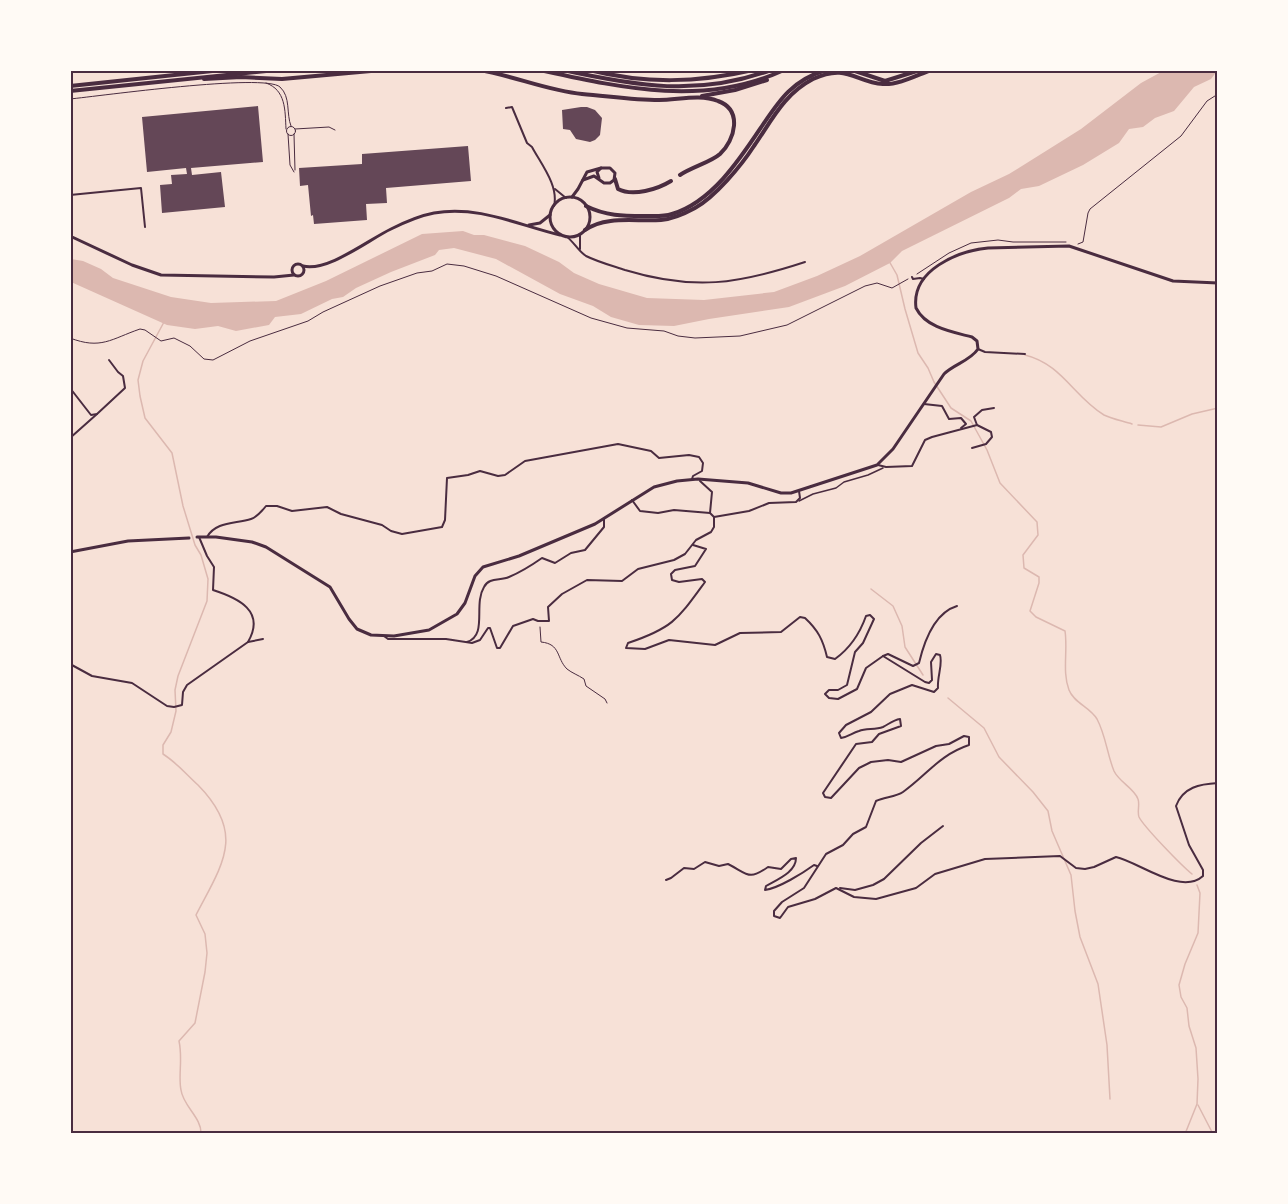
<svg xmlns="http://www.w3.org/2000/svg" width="1288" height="1204" font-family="Ubuntu,sans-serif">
  <rect width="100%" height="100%" fill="#f7e1d7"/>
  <!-- water -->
  <path fill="#dcb8b0" d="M1163,71h54l-6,8 -17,8 -20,24 -19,7 -12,9 -14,2 -10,14 -36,22 -44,21 -18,3 -12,9 -107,53 -12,12 -45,23 -56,21 -80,12 -35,7 -35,-1 -28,-8 -18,-11 -33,-12 -64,-35 -42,-11 -15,2 -4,5 -44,17 -35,16 -13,9 -11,2 -31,15 -26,3 -6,8 -33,6 -18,-5 -23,3 -28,-4 -96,-43v-23l12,2 18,8 12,9 58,19 40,6 65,-2 50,-20 96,-47 41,-3 11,4h10l41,11 34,16 15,11 25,11 48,14 57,2 70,-8 43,-16 43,-20 111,-64 38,-18 72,-45 60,-46z"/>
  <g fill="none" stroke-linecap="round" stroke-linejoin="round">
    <!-- stream -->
    <g stroke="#dcb8b0" stroke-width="1.5">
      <path d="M889,261l8,14 8,34 13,44 10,15 6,14 17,26 20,13 16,29 13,33 37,39 1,13 -15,20 1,13 15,9v6l-9,28 6,6 29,14c3,19 -3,41 4,59 5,13 21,17 28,29 9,17 10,35 17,52 5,11 20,17 24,28 2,5 -1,13 1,18 5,10 43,49 53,57"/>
      <path d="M164,322l-21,39 -5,19 2,16 5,22 27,35 11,53 12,39 6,10 7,24 -1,22 -29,75 -3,14 1,21 -5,21 -8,13v9c14,9 23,20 35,31 48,49 25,78 -2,130l9,19 2,19 -2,19 -10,51 -16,18c4,18 -1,35 2,49 2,16 21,28 20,44"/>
      <path d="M1025,355c37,9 49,42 79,60 8,4 19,6 28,9"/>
      <path d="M1138,425l23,2 31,-13 26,-6"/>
      <path d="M871,589l22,17 9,20 3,21 18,28"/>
      <path d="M948,698l36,30 15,29 34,35 15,19 4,20 19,44 4,36 5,26 18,47 9,61 3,54"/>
      <path d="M1198,1105l15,29"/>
      <path d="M1185,1134l12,-30 1,-25 -2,-31 -7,-22 -2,-18 -6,-11 -2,-12 6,-21 13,-31 2,-40 -3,-8"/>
    </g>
  </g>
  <!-- building -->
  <g fill="#644757">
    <path d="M258,106l5,56 -72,6 1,7 29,-3 4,35 -63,6 -2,-28 12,-1 -1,-9 16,-1 -1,-6 -39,4 -5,-55z"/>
    <path d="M581,107h6l8,3 7,8 -2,17 -5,5 -5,2 -14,-3 -6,-9 -7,-1 -1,-19z"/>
    <path d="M468,146l3,35 -85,7 1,15 -21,1 1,16 -53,4 -1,-9 -2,1 -3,-31 -8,1 -1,-18 63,-4v-10z"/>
  </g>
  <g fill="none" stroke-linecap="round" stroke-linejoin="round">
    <!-- path -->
    <g stroke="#4a2c40" stroke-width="1">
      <path d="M1078,244l5,-2 5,-29 2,-4 91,-73 26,-35 11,-7"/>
      <path d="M917,274l32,-21 22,-10 27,-3 15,2h53"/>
      <path d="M70,338c31,12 41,1 70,-9l5,1 16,11 13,-3 16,8 14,13 9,1 37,-19 58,-20 15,-9 57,-26 37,-13 15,-2 15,-7 17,2 32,10 95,42 36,10 37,3 14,5 17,2 45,-2 47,-11 78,-39 12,-3 15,5 16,-9"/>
      <path d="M540,627l1,15c20,2 15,16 26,27 5,4 11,6 17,10l2,7 19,13 2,4"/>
    </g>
    <!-- service -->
    <g stroke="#4a2c40" stroke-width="1">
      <path d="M266,83c20,7 19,27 20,46"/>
      <path d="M70,99c30,-3 195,-26 210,-12 11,10 6,27 11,39"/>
      <circle cx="291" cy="131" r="4.5"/>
      <path d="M295,129l34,-2 6,3"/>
      <path d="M288,134l2,31 4,7"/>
      <path d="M294,134l1,36"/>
    </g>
    <!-- pedestrian -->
    <path stroke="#4a2c40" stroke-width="1.5" d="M799,501l14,-7 23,-6 8,-6 24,-7 15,-7"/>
    <!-- minor -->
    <g stroke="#4a2c40" stroke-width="2">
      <path d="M506,108l6,-1 15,36 5,4c9,17 27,39 22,59"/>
      <path d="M555,189l11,9"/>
      <path d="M70,195l71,-7 4,39"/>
      <path d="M580,235v14"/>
      <path d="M567,237c7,5 11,14 19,19 12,6 27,10 39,14 69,21 113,14 180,-8"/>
      <path d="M912,277l1,2 7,-1 4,1"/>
      <path d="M978,349l7,3 40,2"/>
      <path d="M70,388l21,27 6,-1 28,-26 -2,-12 -5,-4 -9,-12"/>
      <path d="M924,404l18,2 7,13 12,-1 5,6 -5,4"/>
      <path d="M977,425l-3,-8 8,-7 12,-2"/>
      <path d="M70,438l27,-24"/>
      <path d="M878,465l8,2 26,-1 13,-26 7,-3 45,-12 14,7 1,5 -6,7 -14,4"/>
      <path d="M632,500l8,11 18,2 16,-3 36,3"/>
      <path d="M714,517l35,-6 20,-8 27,-1 4,-4 -1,-7"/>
      <path d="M199,537l8,19 7,11 -1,23c25,8 53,21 35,52"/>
      <path d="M207,537c9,-16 29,-13 44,-18 6,-2 11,-8 15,-13h11l15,5 35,-4 14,7 41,11 9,6 11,3 40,-7 3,-7 2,-42 21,-3 12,-4 18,5 7,-1 20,-14 93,-17 33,7 8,7 30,-3 10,2 4,6 -1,8 -9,5 -1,3"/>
      <path d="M693,545l13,4 -11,17 -20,4 -4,4 1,6 7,2 23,-3 3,3c-27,37 -32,46 -77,61l-2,5 19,1 24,-9 46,5 25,-12 41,-1 19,-15 5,1c13,12 18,22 22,39l8,2c14,-10 25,-26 31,-43l4,-1 4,4 -11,24 -8,9 -8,33 -9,5h-9l-4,4 4,4 9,1 19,-10 9,-21 17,-12 42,26 4,1 3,-3 -1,-18 5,-8 4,1c3,9 -3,22 -2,33l-4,4 -22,-7 -22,9 -19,18 -25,13 -7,8 2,5c7,-1 11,-5 18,-7 7,-3 16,-1 24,-4 6,-3 10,-7 17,-8l1,7 -22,8 -7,8 -16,2 -33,49 2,4 6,1 28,-30 12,-6 17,-2 13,2 35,-16 13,-2 15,-8 5,1v8c-30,10 -42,30 -66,47 -7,5 -19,5 -27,9l-10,26 -13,7 -10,11 -17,9 -22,34 -22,14 -8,9v5l6,2 8,-11 27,-8 21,-11 18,9 22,2 40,-11 19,-14 50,-15 75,-3 16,12 9,1 9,-2 22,-10c23,5 65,39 87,19v-6l-14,-25 -13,-39c7,-19 24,-22 42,-23"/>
      <path d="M384,636l4,3h58l26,4 8,-3 8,-12h2l7,20h3l13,-22 20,-7 5,2h11l-1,-14 14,-13 25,-14 35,1 16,-12 36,-9 11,-6 11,-14 15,-8 3,-5v-10l-4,-4 2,-21 -12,-11"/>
      <path d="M467,642c21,-7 6,-37 17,-55 5,-10 16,-6 25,-10 12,-5 23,-12 33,-19l13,5 16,-10 14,-3 19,-23v-8"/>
      <path d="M883,656l5,-2 25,12 6,-3c5,-21 15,-50 38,-57"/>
      <path d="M70,664l22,12 40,7 35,23 7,1 8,-2 1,-13 4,-7 61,-43 15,-3"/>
      <path d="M666,880l5,-2 13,-10 10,1 11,-7 14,4 9,-2c20,10 20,17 40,3l13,2 10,-10 5,-1c0,14 -18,21 -30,28l-1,4c14,-2 38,-17 49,-25l3,1"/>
      <path d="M840,888l15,2 18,-5 11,-6 37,-36 22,-17"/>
    </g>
    <!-- tertiary -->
    <g stroke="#4a2c40" stroke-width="3">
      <path d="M583,180l11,-4 10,7h6l4,-3 1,-7 -5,-5h-9l-4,4 2,6"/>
      <path d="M572,197l6,-8 9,-17 14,-4"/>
      <circle cx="570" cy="217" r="20"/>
      <path d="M529,225l11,-2 10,-8"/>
      <path d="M70,236l62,29 29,10 113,2 20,-2"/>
      <circle cx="298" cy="270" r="6"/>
      <path d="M303,266c25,6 65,-26 88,-37 14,-7 27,-13 43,-16 44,-8 84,12 126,22"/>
    </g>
    <!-- secondary -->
    <g stroke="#4a2c40" stroke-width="3">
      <path d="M197,537h19l36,5 14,5 64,40 19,32 8,10 14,6 23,1 35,-6 28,-16 8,-11 10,-27 8,-9 36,-11 76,-32 59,-37 23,-6 21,-2 50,4 33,10h10l86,-28 16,-16 51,-75c10,-10 26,-13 34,-25l-1,-8 -5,-4c-19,-5 -46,-9 -56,-29 -5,-38 42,-57 72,-60l81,-2 104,35 45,2"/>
      <path d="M70,552l58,-11 61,-3"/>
    </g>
    <!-- motorway -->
    <g stroke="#4a2c40" stroke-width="4">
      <path d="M480,70c34,6 69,21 102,24 26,2 51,6 77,6 19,0 41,-6 59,1 25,9 17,39 2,53 -9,8 -28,13 -40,21"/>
      <path d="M540,70c82,18 164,37 244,0"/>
      <path d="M563,70c73,16 135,27 208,0"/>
      <path d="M589,70c56,14 108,13 164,0"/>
      <path d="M852,70l33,11 35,-11"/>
      <path d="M204,79l37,-2 41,2 100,-9"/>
      <path d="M70,86l152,-16"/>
      <path d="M70,91l206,-21"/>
      <path d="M702,96l33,-6 32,-10"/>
      <path d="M615,179l3,10c15,8 40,0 53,-8"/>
      <path d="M586,206c20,10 37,10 58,10 9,0 19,1 28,-2 40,-12 68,-55 90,-88 18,-27 31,-46 64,-56"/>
      <path d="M585,230c22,-15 51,-8 76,-10 12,-1 23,-6 34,-12 20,-11 46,-42 59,-62 18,-26 30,-52 59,-67 34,-16 42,3 70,5 16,1 34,-9 48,-14"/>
    </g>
  </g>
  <!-- border -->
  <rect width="1288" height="1204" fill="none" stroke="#fffaf5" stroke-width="144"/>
  <rect x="72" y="72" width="1144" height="1060" fill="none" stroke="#4a2c40" stroke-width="2"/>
</svg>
